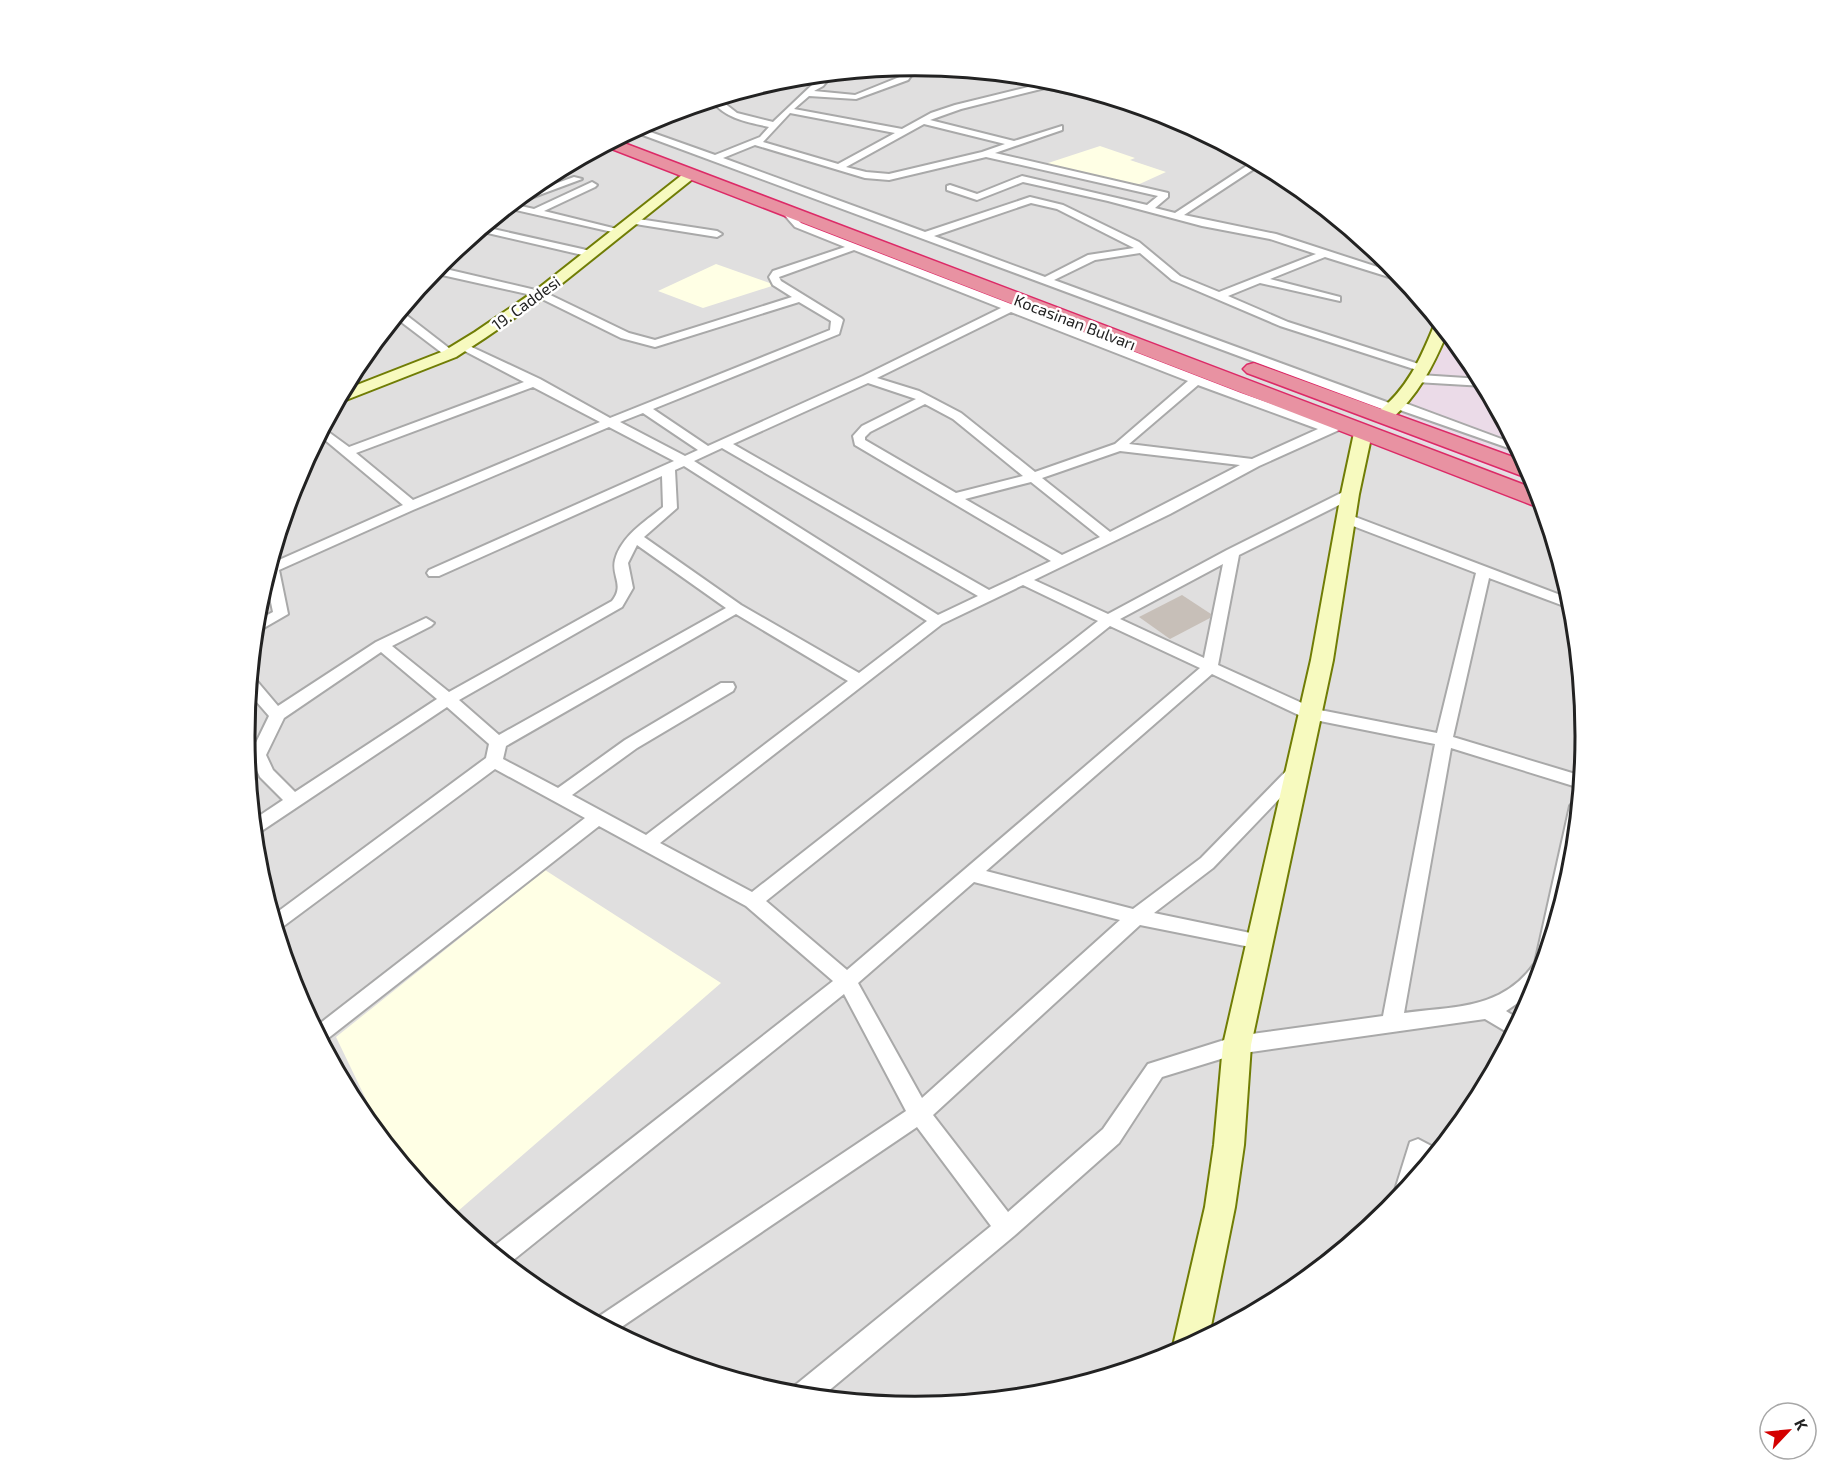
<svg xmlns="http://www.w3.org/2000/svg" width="1830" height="1473" font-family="'Exo 2',sans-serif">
  <rect width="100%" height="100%" fill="#f2efe9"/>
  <!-- residential -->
  <path fill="#e0dfdf" d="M915,66l131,13 126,38 116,62 101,84 53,64 -9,23 -42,63 -14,11 159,60 37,122 12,131 -12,131 -39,125 -62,116 -83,102 -102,83 -116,62 -126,38 -130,13 -131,-13 -126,-38 -116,-62 -101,-84 -84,-101 -62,-116 -38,-126 -12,-131 12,-131 39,-125 62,-116 83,-102 102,-83 116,-62 126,-38z"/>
  <!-- industrial -->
  <path fill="#ebdbe8" d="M1442,327l31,37 63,121 -160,-60 15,-12 42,-63z"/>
  <!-- education -->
  <g fill="#ffffe5">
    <path d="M1100,146l35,12 -5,2 36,12 -33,15 -88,-23z"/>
    <path d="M716,264l59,21 -72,23 -45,-17z"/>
    <path d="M545,870l176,113 -271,235 -9,-8 -52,-63 -53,-110z"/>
  </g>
  <!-- building -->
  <path fill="#c7bfb8" d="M1182,595l29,19 -1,4 -40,21 -31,-22z"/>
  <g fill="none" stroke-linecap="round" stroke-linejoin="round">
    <defs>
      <g id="street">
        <path d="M914,66l1,4 -7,10 -52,19 -47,-3 -15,13 108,20 29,-16 24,-8 98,-24 8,2 -6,2 80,21 -3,1 -87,-19 -84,21 -31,11 84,21 48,-15v4l-67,23 173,40v4l-13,11 20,5 79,-52 6,4 -76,50 92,19 123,40 6,8 -80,-25 -55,22 70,18v4l-80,-18 -32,13 60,26 140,45v4h-8l-140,-45 -108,-46 -32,-27 -45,7 -41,20 338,124 6,-3 4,1 113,42 5,8 -120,-42 -6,3 -4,-1 -758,-281 7,-3 76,27 45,-18 9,-10c-21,-5 -43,-8 -57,-26l7,-2 18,14 36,9 39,-37 -25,-6 12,-2 17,4 7,-6 10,-1 -10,12 -9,5 41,4 47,-19 5,-6 -1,-3zM790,113l105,20 -57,31 -75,-22zM924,124l81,20 -23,8 -93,22 -23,-2 -20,-5zM755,145l110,33 24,2 97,-23 172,39 -11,9 -125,-29 -45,18 -27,-9 -3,1v4l30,10 46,-18 85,19 94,25 68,13 46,15 -97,38 -39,-16 -41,-34 -76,-37 -33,-8 -105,35 -202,-74zM1031,203l26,6 77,39 -46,7 -43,22 -111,-41z"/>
        <path d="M574,177l8,2 -62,23h-6l10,-7z"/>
        <path d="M592,182l5,3 -2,2 -51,24 77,19v4l-114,-26 5,-4 22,5z"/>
        <path d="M785,207l16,16 440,170 96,34 2,3 -80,36 -89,48 -136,66 74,34 119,-64 118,-59h10l2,3 -2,3 -116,58 -21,110 97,44 122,24 39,-160 -136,-52 -2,-3 2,-3h10l221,84 1,10 -83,-31 -36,159 129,39 -2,12 -129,-40 -47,265c51,-7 98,-3 131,-50l35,-157 3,-4 6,-2 -6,68 -38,123 -29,20 14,9 -8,15 -27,-16 -248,35 -75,23 -43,66 -105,93 -194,162 -30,-3 3,-8 198,-161 -74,-99 -303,205 -22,-11 314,-210 -62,-117 -337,271 -18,-15 344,-269 -87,-75 -147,-80 -277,217 -8,-15 271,-210 -90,-49 -218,162 -5,-15 214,-158 3,-14 -42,-37 -187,125 -6,2 -1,-14 30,-20 -23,-23 -10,-22 19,-39 -20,-23 1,-14 6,1 22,26 98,-64 50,-24 8,5 -3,3 -39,20 57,46 163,-91c13,-16 -1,-25 3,-41 6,-24 31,-39 48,-53l-1,-31 -223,100h-10l-2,-3 2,-3 245,-109 -65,-34 -196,83 -134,60 9,44 -33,19 1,-12 17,-9 -7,-34 4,-14 133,-59 -84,-70 4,-7 26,19 175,-65 -65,-34v-4l4,-1 77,36 70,39 220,-88 1,-9 -32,-19 -144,45 -34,-9 -85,-42 -103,-23 4,-6 107,25 85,41 26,7 137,-43 -19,-12 -4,-8 4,-6 72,-24 -50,-20 -15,-17zM854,250l147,58 -138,68 -155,70 -55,-37 186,-75 4,-14 -2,-2 -60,-37 -2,-4zM1011,312l177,69 -73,63 -80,28 -74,-59 -42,-22 -42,-13zM868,383l48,16 -54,27 -9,10 2,9 196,116 -62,29 -256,-146zM1198,385l120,44 -66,30 -123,-15zM533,387l67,35 -187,78 -57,-47zM925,404l28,15 70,57 -67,17 -91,-53v-3l5,-5zM643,413l55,37 -13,6 -65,-34zM722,448l256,148 -40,19 -244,-154zM1120,451l120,14 -130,67 -68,-54zM684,466l243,155 -68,52 -118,-68 -97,-68 33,-29 -2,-38zM1031,482l69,55 -38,18 -97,-56zM637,545l89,63 -227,127 -40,-35 163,-93 11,-19 -5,-25zM1223,564l-19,94 -84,-39zM1023,585l75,36 -346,271 -92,-49 282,-219zM736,614l112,67 -202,154 -74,-40 65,-47 96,-57 2,-4 -2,-4h-12l-96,57 -67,48 -55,-29 3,-13zM1110,626l90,42 -353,302 -81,-69zM381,652l56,47 -142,93 -22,-22 -7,-15 18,-37zM1212,674l93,44 130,26 -52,272 -146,20 -89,28 -45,65 -95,83 -75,-97 207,-190 120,24 7,-2 3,-5 -3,-5 -7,-2 -106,-22 59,-45 90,-94 2,-4 -2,-4h-12l-90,92 -68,51 -147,-38zM974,882l146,38 -198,178 -64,-115z"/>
        <path d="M632,218l85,13 5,3 -5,3 -88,-14v-4z"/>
        <path d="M484,227l107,24 5,3 -5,3 -112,-26z"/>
        <path d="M401,311l53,41v4h-8l-50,-38z"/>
        <path d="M1420,375l61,4 3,7 -68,-4 -2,-3z"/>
        <path d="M1418,1139l21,11 -39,48 -5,-8 15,-48z"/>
      </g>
      <g id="secondary">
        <path d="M691,170l6,4 -2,3 -150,120 -60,41 -29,19 -110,43 -8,1 6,-11 100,-39 31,-19 60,-41 152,-120z"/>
        <path d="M1438,322l9,11c-14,33 -29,63 -57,87h-12l-2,-4 2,-4c29,-23 42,-52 56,-86z"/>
        <path d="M1363,428l6,1 3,4 -13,61 -26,166 -82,385 -7,100 -9,62 -26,129 -33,17 -3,-7 32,-139 9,-62 9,-100 88,-385 30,-166 13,-61 3,-4z"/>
      </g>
      <g id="highway">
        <path d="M616,140l922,350 5,17 -11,-2 -928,-359z"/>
        <path d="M1254,363l270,98 9,16 -11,-1 -275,-103 -4,-4 4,-4z"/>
      </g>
    </defs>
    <!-- street casing -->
    <use href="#street" stroke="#a9a9a9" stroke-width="4"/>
    <!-- secondary casing -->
    <use href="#secondary" stroke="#707d05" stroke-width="4"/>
    <!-- highway casing -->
    <use href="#highway" stroke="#dc2a67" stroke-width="3"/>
    <!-- street -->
    <use href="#street" fill="#fff" fill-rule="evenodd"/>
    <!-- secondary -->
    <use href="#secondary" fill="#f7fabf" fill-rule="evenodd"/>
    <!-- highway -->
    <use href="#highway" fill="#e892a2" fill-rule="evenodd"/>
  </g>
  <g text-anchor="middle" stroke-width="5" stroke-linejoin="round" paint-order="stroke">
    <!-- far-street labels -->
    <g font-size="16" fill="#222" stroke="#fff">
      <text transform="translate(526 303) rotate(-36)" y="6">19. Caddesi</text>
      <text transform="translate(1075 322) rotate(21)" y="6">Kocasinan Bulvarı</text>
    </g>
  </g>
  <!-- crop -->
  <path d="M0 0H1830V1473H0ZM255 736a660 660 0 1 1 1320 0a660 660 0 1 1-1320 0Z" fill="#fff" fill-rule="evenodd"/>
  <path fill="none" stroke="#222" stroke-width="3" d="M255 736a660 660 0 1 1 1320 0a660 660 0 1 1-1320 0Z"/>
  <!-- north arrow -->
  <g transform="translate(1788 1431) rotate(64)"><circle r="28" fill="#ffffff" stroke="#a7a7a7" stroke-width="1.5"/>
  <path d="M0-4.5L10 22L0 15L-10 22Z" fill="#d40000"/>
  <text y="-9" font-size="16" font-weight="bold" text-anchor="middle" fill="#222222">K</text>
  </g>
</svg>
